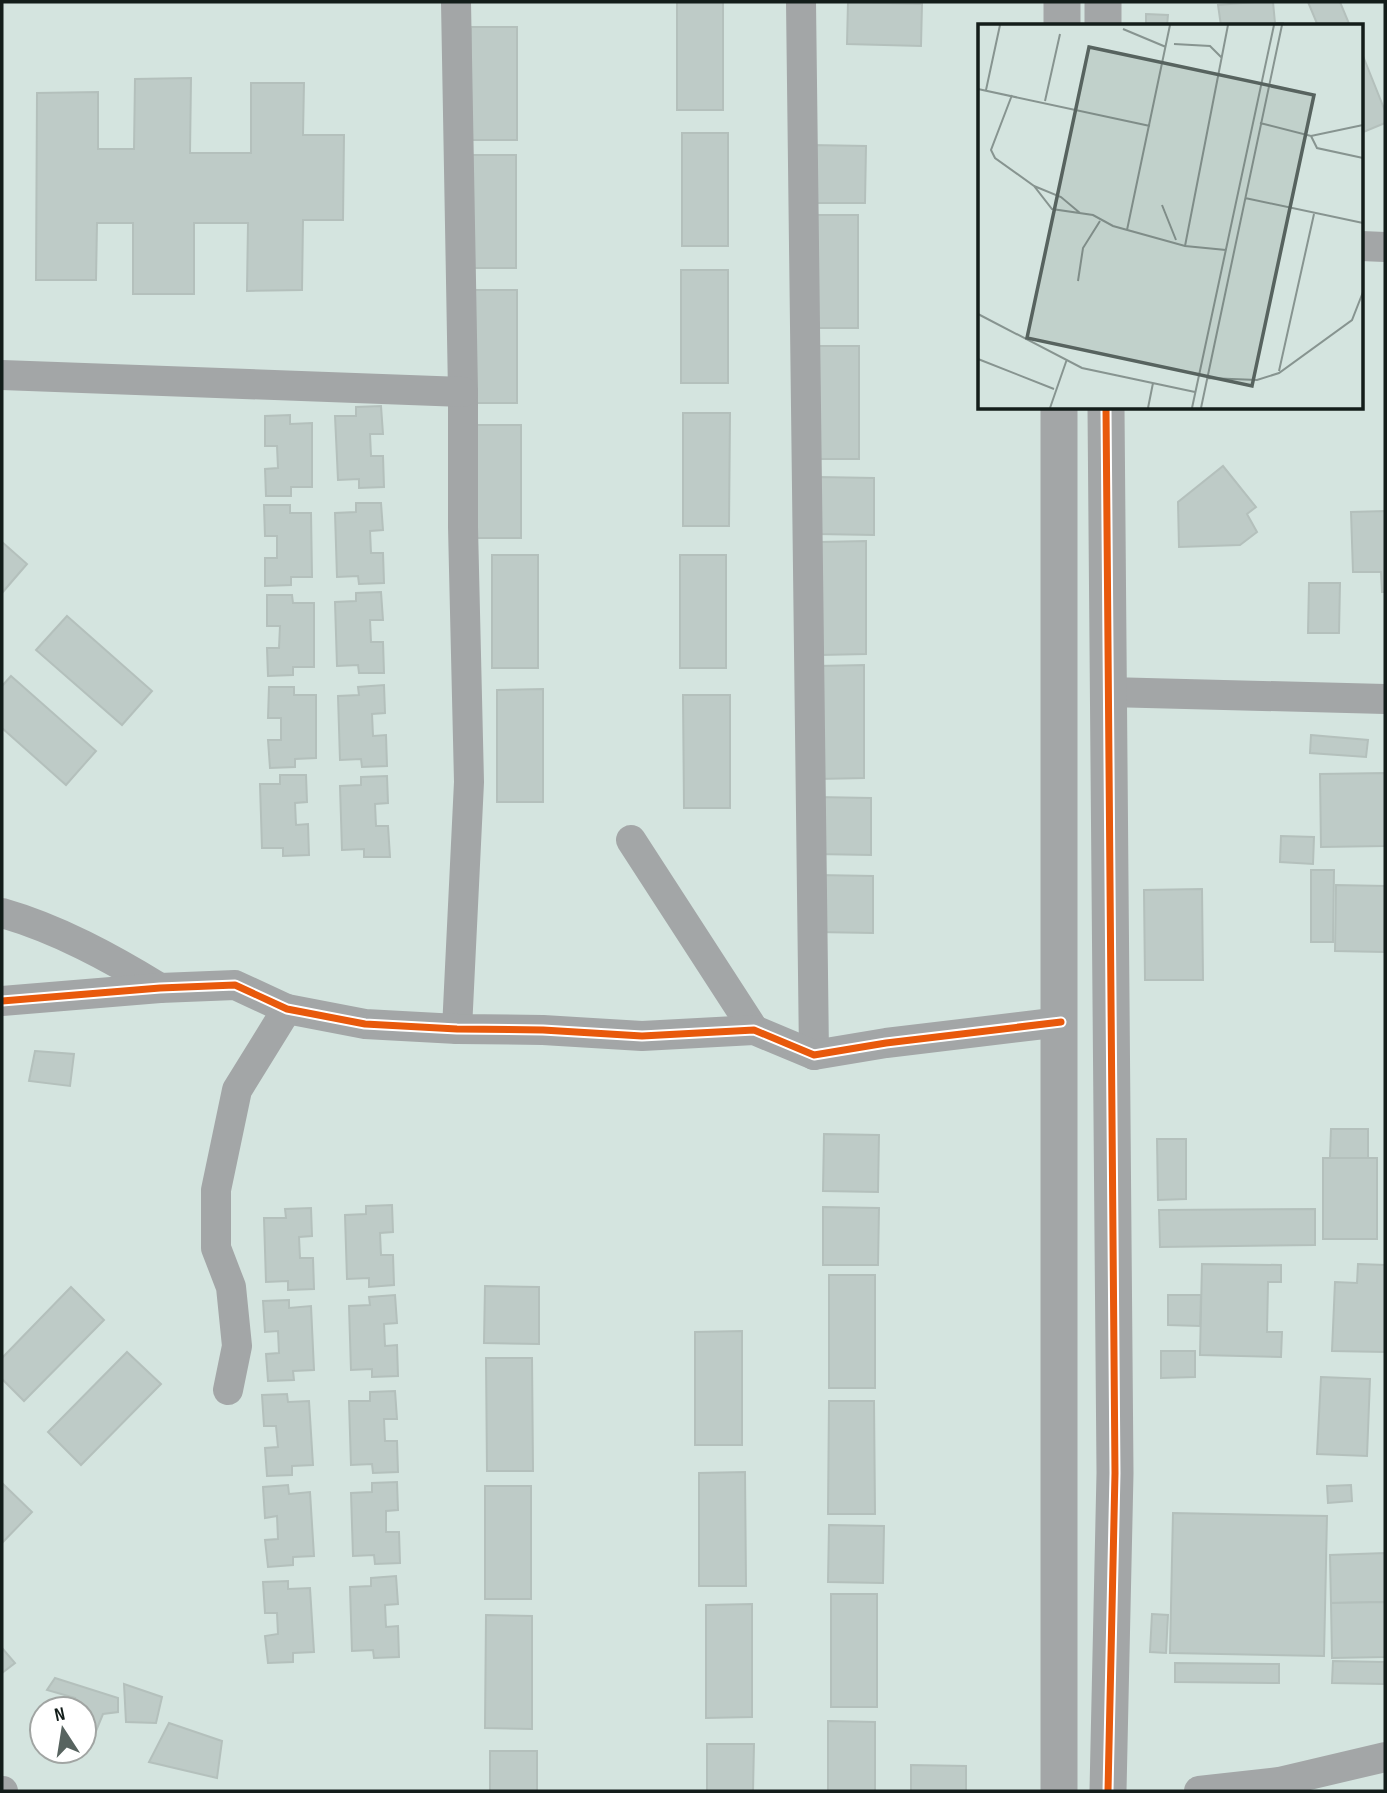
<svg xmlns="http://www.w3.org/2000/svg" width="1387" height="1793" font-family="'Sofia Sans Condensed',sans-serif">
  <rect width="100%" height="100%" fill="#d4e4df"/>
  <!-- building -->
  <g fill="#becbc7" stroke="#b4c0bc" stroke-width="2">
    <rect x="677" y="2" width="46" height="108"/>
    <path d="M848,2l74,2 -1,42 -74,-2z"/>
    <path d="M1255,2h18l2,21h8v3h-62l-3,-21z"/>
    <path d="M1308,2h32l10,24h-32z"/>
    <path d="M1146,14l22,1 -1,11h-21z"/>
    <rect x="471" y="27" width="46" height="113"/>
    <path d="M1361,51l24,60v12l-24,10z"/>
    <path d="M191,78l-1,75h61v-70h53l-1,52h41l-1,85h-40l-1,70 -55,1 1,-68h-54v71h-61v-71h-36l-1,57h-60l1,-187 61,-1v57h36l1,-70z"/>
    <rect x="682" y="133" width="46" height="113"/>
    <path d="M811,145l55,1 -1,57h-55z"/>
    <rect x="469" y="155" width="47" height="113"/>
    <rect x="811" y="215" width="47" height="113"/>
    <rect x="681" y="270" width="47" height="113"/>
    <rect x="471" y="290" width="46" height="113"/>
    <rect x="813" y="346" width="46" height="113"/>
    <path d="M381,406l2,28h-13l1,22h12l1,31 -25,1v-9l-21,1 -3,-64h21v-9z"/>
    <path d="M683,413h47l-1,113h-46z"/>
    <path d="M290,415v9l22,-1v64h-21v9h-25l-1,-27 13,-1 -1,-22h-12v-30z"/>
    <rect x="475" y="425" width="46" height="113"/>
    <path d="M1223,466l33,41 -9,7 10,18 -17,13 -61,2 -1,-45z"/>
    <path d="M819,477l55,1v57l-56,-1z"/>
    <path d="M356,503h25l2,27 -13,1 1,22h12l1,30 -25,1 -1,-8 -21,1 -2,-64 21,-1z"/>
    <path d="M264,505h26v8h21l1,64h-21v8l-26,1v-28h12v-22h-12z"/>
    <path d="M1385,511v81h-3l-1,-20h-28l-2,-60z"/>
    <path d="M866,541v113l-46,1v-113z"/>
    <path d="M2,542l25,22 -25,29z"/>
    <rect x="492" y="555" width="46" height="113"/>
    <rect x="680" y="555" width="46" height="113"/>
    <path d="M1309,583h31l-1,50h-31z"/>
    <path d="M381,592l2,28h-13l1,22h12l1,31h-25l-1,-8 -21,1 -2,-64 21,-1v-8z"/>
    <path d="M267,595h25l1,8h21v64h-21v8l-25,1 -1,-28h12l1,-22h-13z"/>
    <path d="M67,616l85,75 -30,34 -86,-75z"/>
    <path d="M864,665v113l-46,1v-113z"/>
    <path d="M11,676l85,75 -30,34 -64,-57v-42z"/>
    <path d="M384,685l1,28 -13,1 1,22 13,-1 1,31 -25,1 -1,-8 -21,1 -2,-64 21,-1 -1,-8z"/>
    <path d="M269,687h25v8h22v63l-21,1v8l-25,1 -2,-28h13v-22h-13z"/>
    <path d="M543,689v113h-46v-112z"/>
    <path d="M683,695h47v113h-46z"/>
    <path d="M1311,735l57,5 -2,17 -56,-4z"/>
    <path d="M1385,773v73l-64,1 -1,-73z"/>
    <path d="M280,775h26l1,27 -12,1 1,22 12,-1 1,31 -26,1v-8h-21l-2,-64h20z"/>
    <path d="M387,776l1,27 -13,1 1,22h12l2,31h-26v-8l-22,1 -2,-64 21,-1v-8z"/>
    <path d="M817,797l54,1v57l-55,-1z"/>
    <path d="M1281,836l33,1 -1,27 -33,-2z"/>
    <path d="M1311,870h23l-1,72h-22z"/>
    <path d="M818,875l55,1v57l-56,-1z"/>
    <path d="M1336,885l49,1 -1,66 -49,-1z"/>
    <path d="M1202,889l1,91h-58l-1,-90z"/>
    <path d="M35,1051l39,3 -4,32 -41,-5z"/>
    <path d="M1331,1129h37v29h-38z"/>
    <path d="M824,1134l55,1 -1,57 -55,-1z"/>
    <path d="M1157,1139h29v60l-28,1z"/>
    <rect x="1323" y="1158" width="54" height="81"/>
    <path d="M392,1205l1,27 -13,1 1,22h12l1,30 -25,2v-9l-22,1 -2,-64 21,-1v-8z"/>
    <path d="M823,1207l56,1 -1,57h-55z"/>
    <path d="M311,1208l1,28 -13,1 1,21h13l1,31 -26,1v-9l-22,1 -2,-64h22l-1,-9z"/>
    <path d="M1315,1209v36l-155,2 -1,-37z"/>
    <path d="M1202,1264l79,1v17h-13l-1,50h15l-1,25 -81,-2z"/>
    <path d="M1358,1264l27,1v87l-53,-1 3,-69 22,1z"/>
    <rect x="829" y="1275" width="46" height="113"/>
    <path d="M485,1286l54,1v57l-55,-1z"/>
    <path d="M71,1287l33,33 -80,81 -22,-22v-21z"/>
    <path d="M395,1295l2,28 -13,1 1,22 12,-1 1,31 -26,1v-8l-21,1 -2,-64 21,-1 -1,-8z"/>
    <path d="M1168,1295h33l-1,31 -32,-1z"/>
    <path d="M289,1300v8l22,-2 3,64 -21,1 1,9 -26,1 -2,-27 13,-1 -1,-22 -13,1 -2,-31z"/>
    <path d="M742,1331v114h-47v-113z"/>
    <path d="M1161,1351h34v26l-34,1z"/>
    <path d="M127,1352l34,32 -80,81 -33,-33z"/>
    <path d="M486,1358h46l1,113h-46z"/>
    <path d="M1321,1377l49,2 -3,77 -50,-2z"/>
    <path d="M395,1391l2,28h-13l1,22h12l1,31 -25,1 -1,-9 -21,1 -2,-64h21v-9z"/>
    <path d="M287,1394l1,8 21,-1 4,64 -21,1v9l-25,1 -2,-28 13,-1 -2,-21h-12l-2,-31z"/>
    <path d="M829,1401h45l1,113h-47z"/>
    <path d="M745,1472l1,114h-47v-113z"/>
    <path d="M397,1482l1,28 -12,1v21h13l1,31 -25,1 -1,-9 -21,1 -2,-63 21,-1v-9z"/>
    <path d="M2,1483l30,29 -30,31z"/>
    <path d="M288,1485l1,9 21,-2 4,64 -21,1v8l-25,2 -3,-27 13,-1 -1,-23 -12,2 -2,-31z"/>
    <path d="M1351,1485l1,16 -24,2 -1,-17z"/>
    <rect x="485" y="1486" width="46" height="113"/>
    <path d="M1173,1513l154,3 -3,140 -154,-3z"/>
    <path d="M829,1525l55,1 -1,57 -55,-1z"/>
    <path d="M1385,1553v49l-54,1 -1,-48z"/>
    <path d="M396,1576l2,28 -13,1 1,22 12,-1 1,31 -25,1 -1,-8 -21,1 -2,-64 21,-1v-8z"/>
    <path d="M288,1581v8l22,-1 4,64 -21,1v9l-25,1 -3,-27 13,-2 -1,-21h-12l-2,-31z"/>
    <rect x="831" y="1594" width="46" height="113"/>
    <path d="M1385,1602v55l-53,1 -1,-55z"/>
    <path d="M752,1604v113l-46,1v-113z"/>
    <path d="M1152,1614l16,1 -2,38 -16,-1z"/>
    <path d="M486,1615l46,1v113l-47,-1z"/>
    <path d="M2,1648l13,15 -13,10z"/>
    <path d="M1333,1661l51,1v22l-52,-1z"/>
    <path d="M1175,1663l104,1v19l-104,-1z"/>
    <path d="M55,1678l63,20v14l-15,2 -12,29 -7,-4v-30h-13l4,-11 -28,-8z"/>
    <path d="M124,1684l38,13 -6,26 -30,-1z"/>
    <path d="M828,1721l47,1v69h-47z"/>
    <path d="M169,1723l53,18 -5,37 -68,-16z"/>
    <path d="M707,1744h47l-1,47h-46z"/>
    <rect x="490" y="1751" width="47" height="40"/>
    <path d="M911,1765l55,1v25h-55z"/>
  </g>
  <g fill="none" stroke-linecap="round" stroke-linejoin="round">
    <!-- minor -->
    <g stroke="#a3a6a7" stroke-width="30">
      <path d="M456,2l7,390v135l6,255 -12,247"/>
      <path d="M801,2l13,1053"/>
      <path d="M1361,246l24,1"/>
      <path d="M2,375l461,17"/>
      <path d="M1108,692l277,7"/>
      <path d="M631,840l123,190"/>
      <path d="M2,913c56,16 109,45 158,75"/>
      <path d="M2,1001l158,-13 75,-3 52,24 78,15 92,5 86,1 99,6 112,-6 60,25 72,-12 175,-21"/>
      <path d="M228,1390l9,-44 -6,-59 -15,-39v-58l21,-100 50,-81"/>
      <path d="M2,1791h1"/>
      <path d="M1199,1791l80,-9 106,-25"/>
    </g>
    <!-- tertiary -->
    <g stroke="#a3a6a7" stroke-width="37">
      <path d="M1103,2v24"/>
      <path d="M1062,26v-24"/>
      <path d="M1106,408l9,1065 -7,318"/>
      <path d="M1059,1791v-1383"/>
    </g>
    <defs>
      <g id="cycleway">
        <path d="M1106,408l9,1065 -7,318"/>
        <path d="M2,1001l158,-13 75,-3 52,24 78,15 92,5 86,1 99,6 112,-6 60,25 72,-12 175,-21"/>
      </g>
    </defs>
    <!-- cycleway casing -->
    <use href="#cycleway" stroke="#fff" stroke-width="11"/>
    <!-- cycleway -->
    <use href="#cycleway" stroke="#e8590c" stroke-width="7"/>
  </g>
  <!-- overview -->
  <g transform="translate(978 24)">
    <rect width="385" height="385" fill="#d4e4df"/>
    <path fill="none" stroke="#879490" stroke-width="2" d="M145,5l43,18M196,20l36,2 12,12M0,65l172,37M8,66l14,-65M34,71l-21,55 4,8 39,28 18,23 41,6 20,11 72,20 41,4M67,77l15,-67M282,99l51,13 52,-11M333,112l6,12 46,10M56,162l27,11 19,16M267,174l118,25M184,181l14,35M149,206l43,-205M207,222l43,-221M100,257l5,-33 17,-27M0,290l104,54 113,24M0,335l76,30M301,347l35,-157M229,354l50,2 22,-7 73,-53 11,-28M72,384l17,-49M170,384l5,-25M214,384l82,-383M223,384l81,-383"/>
    <path fill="#57635f" fill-opacity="0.15" stroke="#57635f" stroke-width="3.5" d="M111,23l225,48 -62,291 -225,-48z"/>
    <rect width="385" height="385" fill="none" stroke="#131d1a" stroke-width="3.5"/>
  </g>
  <!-- border -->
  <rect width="1387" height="1793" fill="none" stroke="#131d1a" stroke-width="7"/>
  <!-- north arrow -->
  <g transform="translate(63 1730) rotate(348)"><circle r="33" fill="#ffffff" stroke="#a1a5a3" stroke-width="2"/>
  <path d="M0-5L12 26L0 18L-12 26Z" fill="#57635f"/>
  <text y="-10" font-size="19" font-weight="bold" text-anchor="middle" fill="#131d1a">N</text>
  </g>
</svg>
